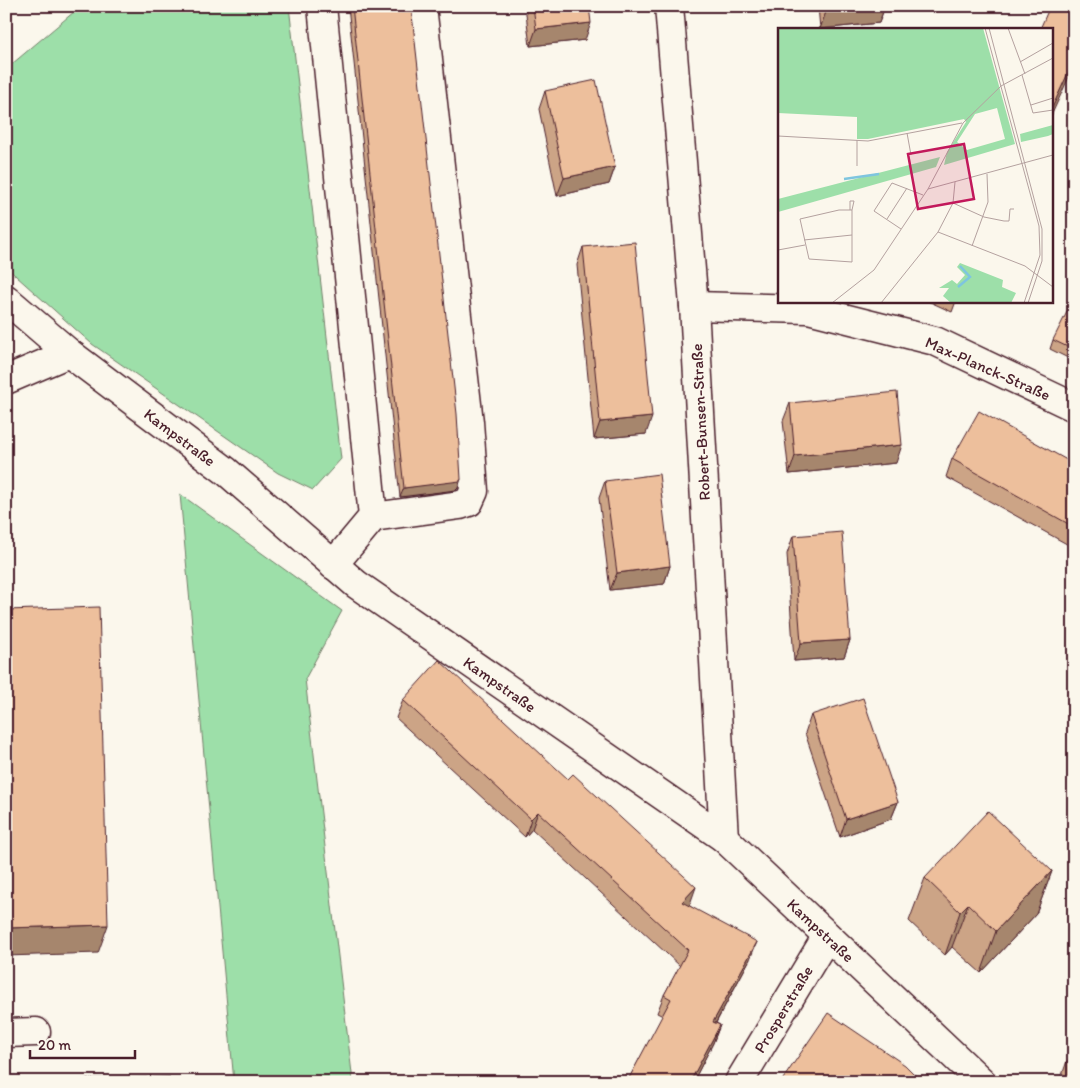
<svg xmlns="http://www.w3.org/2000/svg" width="1080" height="1088" font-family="Itim,sans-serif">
  <rect width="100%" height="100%" fill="#fbf7ec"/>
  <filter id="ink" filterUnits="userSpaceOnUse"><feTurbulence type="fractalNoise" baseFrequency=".02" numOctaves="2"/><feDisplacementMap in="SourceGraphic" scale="10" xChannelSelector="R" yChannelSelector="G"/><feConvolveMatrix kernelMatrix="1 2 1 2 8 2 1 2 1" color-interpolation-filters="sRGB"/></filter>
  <g filter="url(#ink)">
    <!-- green -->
    <g fill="#9ddfa9" stroke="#747f6a">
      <path d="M81,6h208l52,453 -28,31 -35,-17 -186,-129 -86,-77v-198z"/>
      <path d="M180,494l162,117 -37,68 48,403h-119z"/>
    </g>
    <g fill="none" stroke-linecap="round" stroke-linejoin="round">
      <defs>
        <g id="minor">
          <path d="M322,6l51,511 -40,48"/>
          <path d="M669,6l25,300 30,532"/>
          <path d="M6,299l63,54 157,118 130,113 368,254 258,244"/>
          <path d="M694,306l114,3 127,32 139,66"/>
          <path d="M6,380l63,-27"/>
          <path d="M373,517l87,-12 9,-3 5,-11 -5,-69 -47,-416"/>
          <path d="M6,1033l30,-1"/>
          <path d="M739,1082l88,-146"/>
        </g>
      </defs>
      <!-- minor casing -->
      <use href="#minor" stroke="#4a1f2b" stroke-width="31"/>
      <!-- minor -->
      <use href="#minor" stroke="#fbf7ec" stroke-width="28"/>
    </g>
    <!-- wall -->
    <g fill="#cca486" stroke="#4a1f2b">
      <path d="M348,6h63l47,482 -2,2 -56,7z"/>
      <path d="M525,6h64l-4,34 -55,6z"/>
      <path d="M818,6h67l-6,17 -59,6z"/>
      <path d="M545,91l70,76 -6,17 -52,12 -18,-87z"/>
      <path d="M583,247l63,187 -52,5 -17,-174z"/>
      <path d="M928,301h28l-4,11z"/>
      <path d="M1074,314v47l-24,-12 3,-9z"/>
      <path d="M790,403l106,60 -107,11 -6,-53z"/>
      <path d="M952,459l122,5v84l-128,-71z"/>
      <path d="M605,481l65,85 -6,18 -54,6 -11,-92z"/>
      <path d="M793,536l57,104 -6,17 -50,4 -7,-107z"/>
      <path d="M403,700l287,204 -1,1 61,54 -34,64 4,2 -7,18 -20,39h-66l36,-66 -6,-3 7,-18 16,-29 -148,-137 -7,8 -129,-119z"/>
      <path d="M811,715l87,87 -7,17 -51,18 -35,-104z"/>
      <path d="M1052,871l-16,43 -55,59 -29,-26 -7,8 -36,-34 16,-43z"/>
      <path d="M1074,1054v28h-9l-4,-4 6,-17z"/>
    </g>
    <!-- shaded-wall -->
    <g fill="#a6866d" stroke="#4a1f2b">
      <path d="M828,6h57l-6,17 -59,6z"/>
      <path d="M591,23l-6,17 -55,6 6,-17z"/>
      <path d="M1074,60v6l-23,50v-6z"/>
      <path d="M615,167l-6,17 -52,12 7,-18z"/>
      <path d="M652,417l-6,17 -52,5 6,-17z"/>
      <path d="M902,445l-6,18 -107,11 6,-18z"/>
      <path d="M461,479l-3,9 -2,2 -56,7 4,-9z"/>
      <path d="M670,566l-6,18 -54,6 7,-17z"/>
      <path d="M850,640l-6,17 -50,4 7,-18z"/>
      <path d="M898,802l-7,17 -51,18 6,-18z"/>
      <path d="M538,812l-6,17 -7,8 6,-18z"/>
      <path d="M1052,871l-16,43 -55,59 15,-42z"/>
      <path d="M696,887l-6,17 -14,15 6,-17z"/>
      <path d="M968,904l-16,43 -7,8 15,-43z"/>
      <path d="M108,925l-10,28 -92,3v-28z"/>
      <path d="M757,942l-7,17 -43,80 6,-17z"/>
      <path d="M720,1025l-7,18 -20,39h-3z"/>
    </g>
    <!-- building -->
    <g fill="#edbf9c" stroke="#4a1f2b">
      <path d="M352,6h59l46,408 4,65 -1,2 -56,7z"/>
      <path d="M533,6h56l2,17 -55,6z"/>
      <path d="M1050,6h24v54l-23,50v-81h-11z"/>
      <path d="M596,80l19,87 -51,11 -19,-87z"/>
      <path d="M635,242l17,175 -52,5 -17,-175z"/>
      <path d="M1068,310l6,4v36l-21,-10z"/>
      <path d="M897,392l5,53 -107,11 -5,-53z"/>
      <path d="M979,411l95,53v63l-122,-68z"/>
      <path d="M659,474l11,92 -53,7 -12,-92z"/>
      <path d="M842,532l8,108 -49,3 -8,-107z"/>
      <path d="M99,607l9,318 -102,3v-318z"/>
      <path d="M439,660l129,119 5,-5 123,113 -14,15 75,40 -44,80 7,3 -30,57h-63l44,-83 -7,-4 24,-45 -150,-138 -7,7 -128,-119z"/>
      <path d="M863,698l35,104 -52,17 -35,-104z"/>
      <path d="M988,811l64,60 -56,60 -28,-27 -8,8 -35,-34z"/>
      <path d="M828,1013l77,52 17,17h-141z"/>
      <path d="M1074,1054v13l-7,-6z"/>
      <path d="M169,1077v5h-163v-2l19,-1v2z"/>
    </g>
  </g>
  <g text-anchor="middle" stroke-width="5" stroke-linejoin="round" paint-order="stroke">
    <!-- street labels -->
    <g font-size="16" fill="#4a1f2b" stroke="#fbf7ec">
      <text transform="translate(988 368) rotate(24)" y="6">Max-Planck-Straße</text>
      <text transform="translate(700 422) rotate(-93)" y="6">Robert-Bunsen-Straße</text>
      <text transform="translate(180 437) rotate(37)" y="6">Kampstraße</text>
      <text transform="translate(500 684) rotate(35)" y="6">Kampstraße</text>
      <text transform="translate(821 930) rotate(43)" y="6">Kampstraße</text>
      <text transform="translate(783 1009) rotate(-59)" y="6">Prosperstraße</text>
    </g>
  </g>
  <!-- overview -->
  <g transform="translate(778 28)">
    <rect width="275" height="275" fill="#fbf7ec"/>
    <path d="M0,0h205l32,116 -71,21 3,-13 19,-30 -2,-3 -96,20h-11v-22l-79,-4zM219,80l8,31 -38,11 -10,-8 18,-28zM275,97v9l-5,2 -27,6 -1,-8zM162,129l-4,10 -158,45v-13zM182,235l43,17 -1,7 14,6 -5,10h-60l-8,-7 6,-8h-10l13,-8 5,4 8,-9 -8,-8z" fill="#9ddfa9" fill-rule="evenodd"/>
    <path fill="none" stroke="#7ec5df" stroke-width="2.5" d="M66,151l35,-5M180,259l12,-10 -10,-11"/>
    <path fill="none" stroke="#b4a19f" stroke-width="1" d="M207,0l54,198 1,29 -16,48M211,0l53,201v32l-14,42M230,0l17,46M242,34l33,-19M244,47l11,38 20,-3M253,77l22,-7M129,105l4,22M0,108l90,5 94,-18M79,138v-26M150,161l125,-34M175,175l31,14 20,4h5l1,-12h4M61,182h13v52l-43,-3 -9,-40zM72,182v-9h4l-2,9M109,191l20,-31M123,201l-27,-18 18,-28 31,12M160,204l87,34 28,21M26,212l48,-5M194,218l16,-44 -1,-28M0,222l27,-5M54,275l42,-33 54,-81 35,-66 38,-37 52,-28M103,275l57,-71 15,-29 2,-21"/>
    <path fill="#c2185b" fill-opacity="0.15" stroke="#c2185b" stroke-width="2.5" d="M186,116l10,55 -56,10 -10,-55z"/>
    <rect width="275" height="275" fill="none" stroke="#4a1f2b" stroke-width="2.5"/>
  </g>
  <!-- margin -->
  <rect width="1080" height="1088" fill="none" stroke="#fbf7ec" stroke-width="25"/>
  <rect x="12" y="12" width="1055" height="1063" fill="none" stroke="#4a1f2b" stroke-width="2" filter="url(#ink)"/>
  <!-- scale -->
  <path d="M30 1050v8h105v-8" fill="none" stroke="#4a1f2b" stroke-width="2.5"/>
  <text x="38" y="1050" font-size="15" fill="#4a1f2b" stroke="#fbf7ec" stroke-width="4" paint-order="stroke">20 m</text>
</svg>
